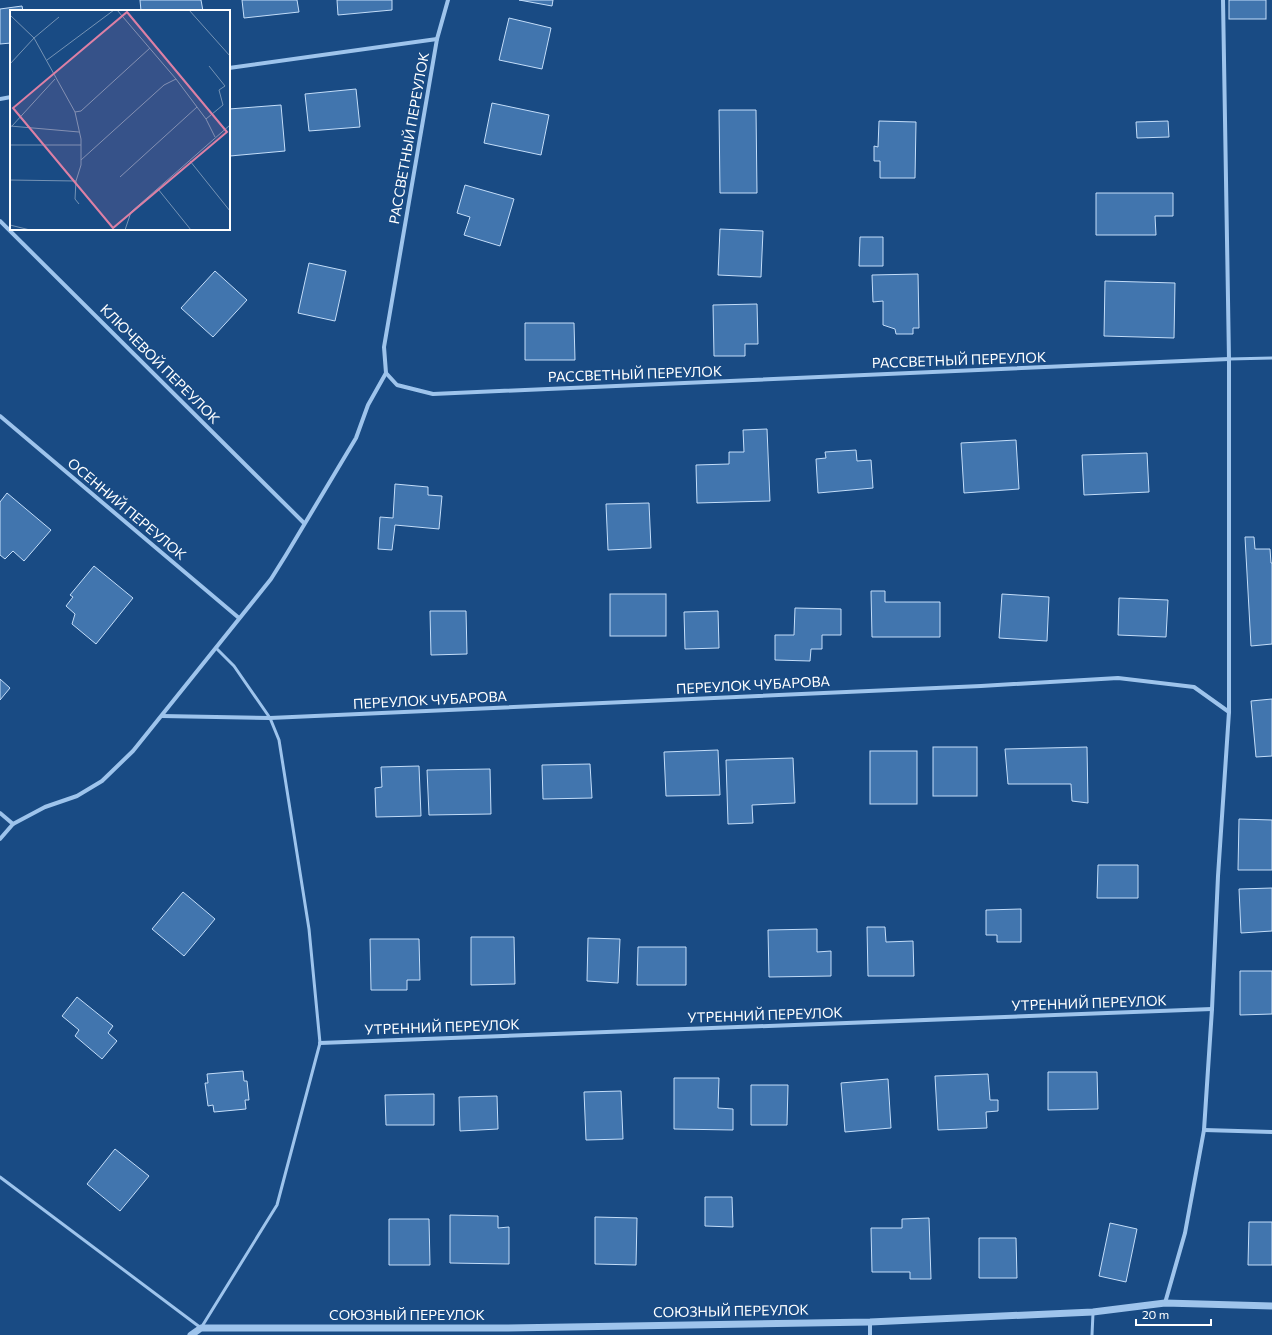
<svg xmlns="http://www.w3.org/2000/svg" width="1272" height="1335" font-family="Commissioner,sans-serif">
  <rect width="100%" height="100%" fill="#194b84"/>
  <!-- building -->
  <g fill="#4175ae" stroke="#c3ddf9">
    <path d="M140,0h61l2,11h-62z"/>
    <path d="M242,0h55l2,12 -55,6z"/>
    <path d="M337,0h55v10l-54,5z"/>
    <path d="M519,0h34l-1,6z"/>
    <rect x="1229" y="0" width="37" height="19"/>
    <path d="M22,6l1,5h-12v32l-11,1v-35z"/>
    <path d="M509,18l42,10 -9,41 -43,-9z"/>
    <path d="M356,89l4,38 -51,4 -4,-37z"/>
    <path d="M492,103l57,12 -8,40 -57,-12z"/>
    <path d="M281,105l4,46 -55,5 -1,-47z"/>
    <path d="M719,110h37l1,83h-37z"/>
    <path d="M879,121l37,1 -1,56h-35v-17h-6v-15l4,1z"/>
    <path d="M1168,121l1,16 -32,1 -1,-16z"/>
    <path d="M465,185l49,14 -14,47 -36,-11 6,-18 -13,-4z"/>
    <path d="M1096,193h77v23h-18l1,19h-60z"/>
    <path d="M720,229l43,2 -2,46 -43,-2z"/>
    <path d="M860,237h23v29h-24z"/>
    <path d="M309,263l37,8 -11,50 -37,-8z"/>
    <path d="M215,271l32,29 -34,37 -32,-29z"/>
    <path d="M918,274l1,54h-6v6h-17l-1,-5 -12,-4v-24l-10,1 -1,-27z"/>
    <path d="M1105,281l70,2 -1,55 -70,-2z"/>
    <path d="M757,304l1,40h-13v12h-31l-1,-51z"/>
    <path d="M525,323h49l1,37h-50z"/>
    <path d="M767,429l3,72 -73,2 -1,-38 33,-1v-12h15l-1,-22z"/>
    <path d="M1016,440l3,49 -55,4 -3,-50z"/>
    <path d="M856,450l1,11 14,-1 2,28 -55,5 -2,-34 10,-1 -1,-6z"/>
    <path d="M1147,453l2,39 -65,3 -2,-40z"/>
    <path d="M395,484l33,3v8l14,1 -3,33 -44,-4 -3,25 -14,-1 2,-32 13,1z"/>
    <path d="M7,493l44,37 -27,31 -11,-10 -8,8 -5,-4v-53z"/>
    <path d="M649,503l2,45 -43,2 -2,-46z"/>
    <path d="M1245,537h9l1,12h15l1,14h1v81l-21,2z"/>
    <path d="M94,566l39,32 -37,46 -24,-20 3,-10 -9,-8 7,-9 -3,-2z"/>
    <path d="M871,591h14v11h55v35h-68z"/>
    <rect x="610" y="594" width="56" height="42"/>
    <path d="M1002,594l47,3 -2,44 -48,-3z"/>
    <path d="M1119,598l49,2 -2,37 -48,-2z"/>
    <path d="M795,608l46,1v26h-19v14h-11l-1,12 -35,-1v-25h19z"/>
    <path d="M430,611h36l1,43 -36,1z"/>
    <path d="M718,611l1,37 -34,1 -1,-37z"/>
    <path d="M0,679l10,9 -10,12z"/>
    <path d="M1272,699v57l-16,1 -5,-56z"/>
    <rect x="933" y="747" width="44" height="49"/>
    <path d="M1087,747l1,56 -16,-2 -1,-17h-63l-3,-35z"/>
    <path d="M718,750l2,45 -54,1 -2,-44z"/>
    <rect x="870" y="751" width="47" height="53"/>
    <path d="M793,758l2,45 -43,2 1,18 -25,1 -2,-64z"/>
    <path d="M590,764l2,34 -49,1 -1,-34z"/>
    <path d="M419,766l2,50 -45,1 -1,-29 7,-1 -1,-20z"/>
    <path d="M490,769l1,45 -62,1 -2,-45z"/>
    <path d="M1239,819l33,1v50h-34z"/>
    <path d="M1098,865h40v33h-41z"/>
    <path d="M1272,888v43l-31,2 -2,-44z"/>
    <path d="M183,892l32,27 -31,37 -32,-27z"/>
    <path d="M1021,909v33h-24v-7h-11v-25z"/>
    <path d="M867,927h18l1,15 27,-1 1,35h-46z"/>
    <path d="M817,929v23l14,-1v25l-62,1 -1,-47z"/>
    <path d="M471,937h43l1,47 -44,1z"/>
    <path d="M588,938l32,1 -2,44 -31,-2z"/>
    <path d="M370,939h49l1,41h-13v10h-36z"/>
    <path d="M638,947h48v38h-49z"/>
    <path d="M1240,971h32v43l-32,1z"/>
    <path d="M77,997l36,29 -5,7 9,8 -15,18 -27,-23 4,-6 -17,-14z"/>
    <path d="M243,1071l1,10h3l2,19h-4l1,9 -32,3 -1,-7 -5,1 -3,-23h3l-1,-9z"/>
    <path d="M1048,1072h49l1,37 -50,1z"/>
    <path d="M988,1074l2,26h8v11l-12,1 1,16 -49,2 -3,-54z"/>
    <path d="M674,1078h45l-1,30 15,1v21l-59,-1z"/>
    <path d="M888,1079l3,49 -46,4 -4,-49z"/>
    <path d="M751,1085h37l-1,40h-36z"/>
    <path d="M621,1091l2,48 -37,1 -2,-48z"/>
    <path d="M434,1094v31h-48l-1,-30z"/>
    <path d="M497,1096l1,33 -38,2 -1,-34z"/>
    <path d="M115,1149l34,27 -29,35 -33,-27z"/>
    <path d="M705,1197h27l1,30 -28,-1z"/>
    <path d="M450,1215l48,1v12l11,-1v37l-59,-1z"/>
    <path d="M595,1217l42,1 -1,47 -41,-1z"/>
    <path d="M929,1218l2,61h-21v-7h-38l-1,-44h31v-9z"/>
    <path d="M389,1219h40l1,46h-41z"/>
    <path d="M1249,1222h23v43h-24z"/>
    <path d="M1110,1223l27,6 -11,53 -27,-6z"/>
    <path d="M979,1238h37l1,40h-38z"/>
  </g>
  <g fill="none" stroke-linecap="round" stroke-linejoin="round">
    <!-- service -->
    <g stroke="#9ec4ec" stroke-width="3">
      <path d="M1229,359l43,-1"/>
      <path d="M0,1177l201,151 76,-123 43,-162 -11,-114 -30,-189 -9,-22 -36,-52 -18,-18"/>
      <path d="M1092,1335l1,-22"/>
    </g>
    <!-- minor -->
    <g stroke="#9ec4ec" stroke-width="4">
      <path d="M448,0l-11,39 -53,308 2,26 11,12 36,9 796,-35"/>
      <path d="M229,68l208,-29"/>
      <path d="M0,99l11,-2"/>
      <path d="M0,221l304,302"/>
      <path d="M0,416l239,202"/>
      <path d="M162,716l108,2 711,-32 137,-8 76,9 35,25"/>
      <path d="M0,813l13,11"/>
      <path d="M0,839l13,-15 32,-17 32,-11 25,-15 31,-30 138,-172 15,-24 70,-117 12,-33 18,-32"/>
      <path d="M320,1043l892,-34"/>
      <path d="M1204,1130l68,2"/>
      <path d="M1165,1303l20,-70 19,-103 8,-121 6,-133 11,-164v-353l-6,-359"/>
      <path d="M870,1335v-13"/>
    </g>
    <!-- tertiary -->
    <path stroke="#9ec4ec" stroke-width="7" d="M191,1335l10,-7h305l364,-6 223,-10 72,-9 107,3"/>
  </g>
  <g text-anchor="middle" stroke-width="3" stroke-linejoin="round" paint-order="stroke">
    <!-- street labels -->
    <g font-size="14" fill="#fff" stroke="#194b84">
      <text transform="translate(409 138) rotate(-80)" y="5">РАССВЕТНЫЙ ПЕРЕУЛОК</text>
      <text transform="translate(959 360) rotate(-2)" y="5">РАССВЕТНЫЙ ПЕРЕУЛОК</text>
      <text transform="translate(160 364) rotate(45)" y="5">КЛЮЧЕВОЙ ПЕРЕУЛОК</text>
      <text transform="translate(635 374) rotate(-2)" y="5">РАССВЕТНЫЙ ПЕРЕУЛОК</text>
      <text transform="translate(127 509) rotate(40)" y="5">ОСЕННИЙ ПЕРЕУЛОК</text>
      <text transform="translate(753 685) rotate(-3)" y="5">ПЕРЕУЛОК ЧУБАРОВА</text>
      <text transform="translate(430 700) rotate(-3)" y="5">ПЕРЕУЛОК ЧУБАРОВА</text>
      <text transform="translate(1089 1003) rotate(-2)" y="5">УТРЕННИЙ ПЕРЕУЛОК</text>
      <text transform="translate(765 1015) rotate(-2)" y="5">УТРЕННИЙ ПЕРЕУЛОК</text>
      <text transform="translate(442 1027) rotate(-2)" y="5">УТРЕННИЙ ПЕРЕУЛОК</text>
      <text transform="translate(731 1311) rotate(-1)" y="5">СОЮЗНЫЙ ПЕРЕУЛОК</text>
      <text x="407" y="1320">СОЮЗНЫЙ ПЕРЕУЛОК</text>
    </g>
  </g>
  <!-- overview -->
  <g transform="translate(10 10)">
    <rect width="220" height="220" fill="#194b84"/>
    <path fill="none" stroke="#7593b5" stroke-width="1" d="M107,0l59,69 30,40 9,18M179,0l41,46M0,5l24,23 41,74 6,27v26l-5,16 -1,18 4,5M37,50l67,-50M0,54l24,-26 25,-21M65,102l6,-1 69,-63M196,109l17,-14 -4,-15 6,-4 -16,-20M0,116l69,6M2,116l43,-47M0,135h71M71,150l83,-75 12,-6M180,151l40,50M110,167l77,-70M0,170l66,1M148,179l33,41M0,215l20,5M115,220l6,-18 99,-87"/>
    <path fill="#dd80a5" fill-opacity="0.15" stroke="#dd80a5" stroke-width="2" d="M117,2l100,120 -114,96 -100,-120z"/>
    <rect width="220" height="220" fill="none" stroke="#fff" stroke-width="2"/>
  </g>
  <!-- scale -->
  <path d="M1136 1319v6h75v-6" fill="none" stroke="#ffffff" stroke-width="2"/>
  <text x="1142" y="1319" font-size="12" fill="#ffffff" stroke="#194b84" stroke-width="3" paint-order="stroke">20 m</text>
</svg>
